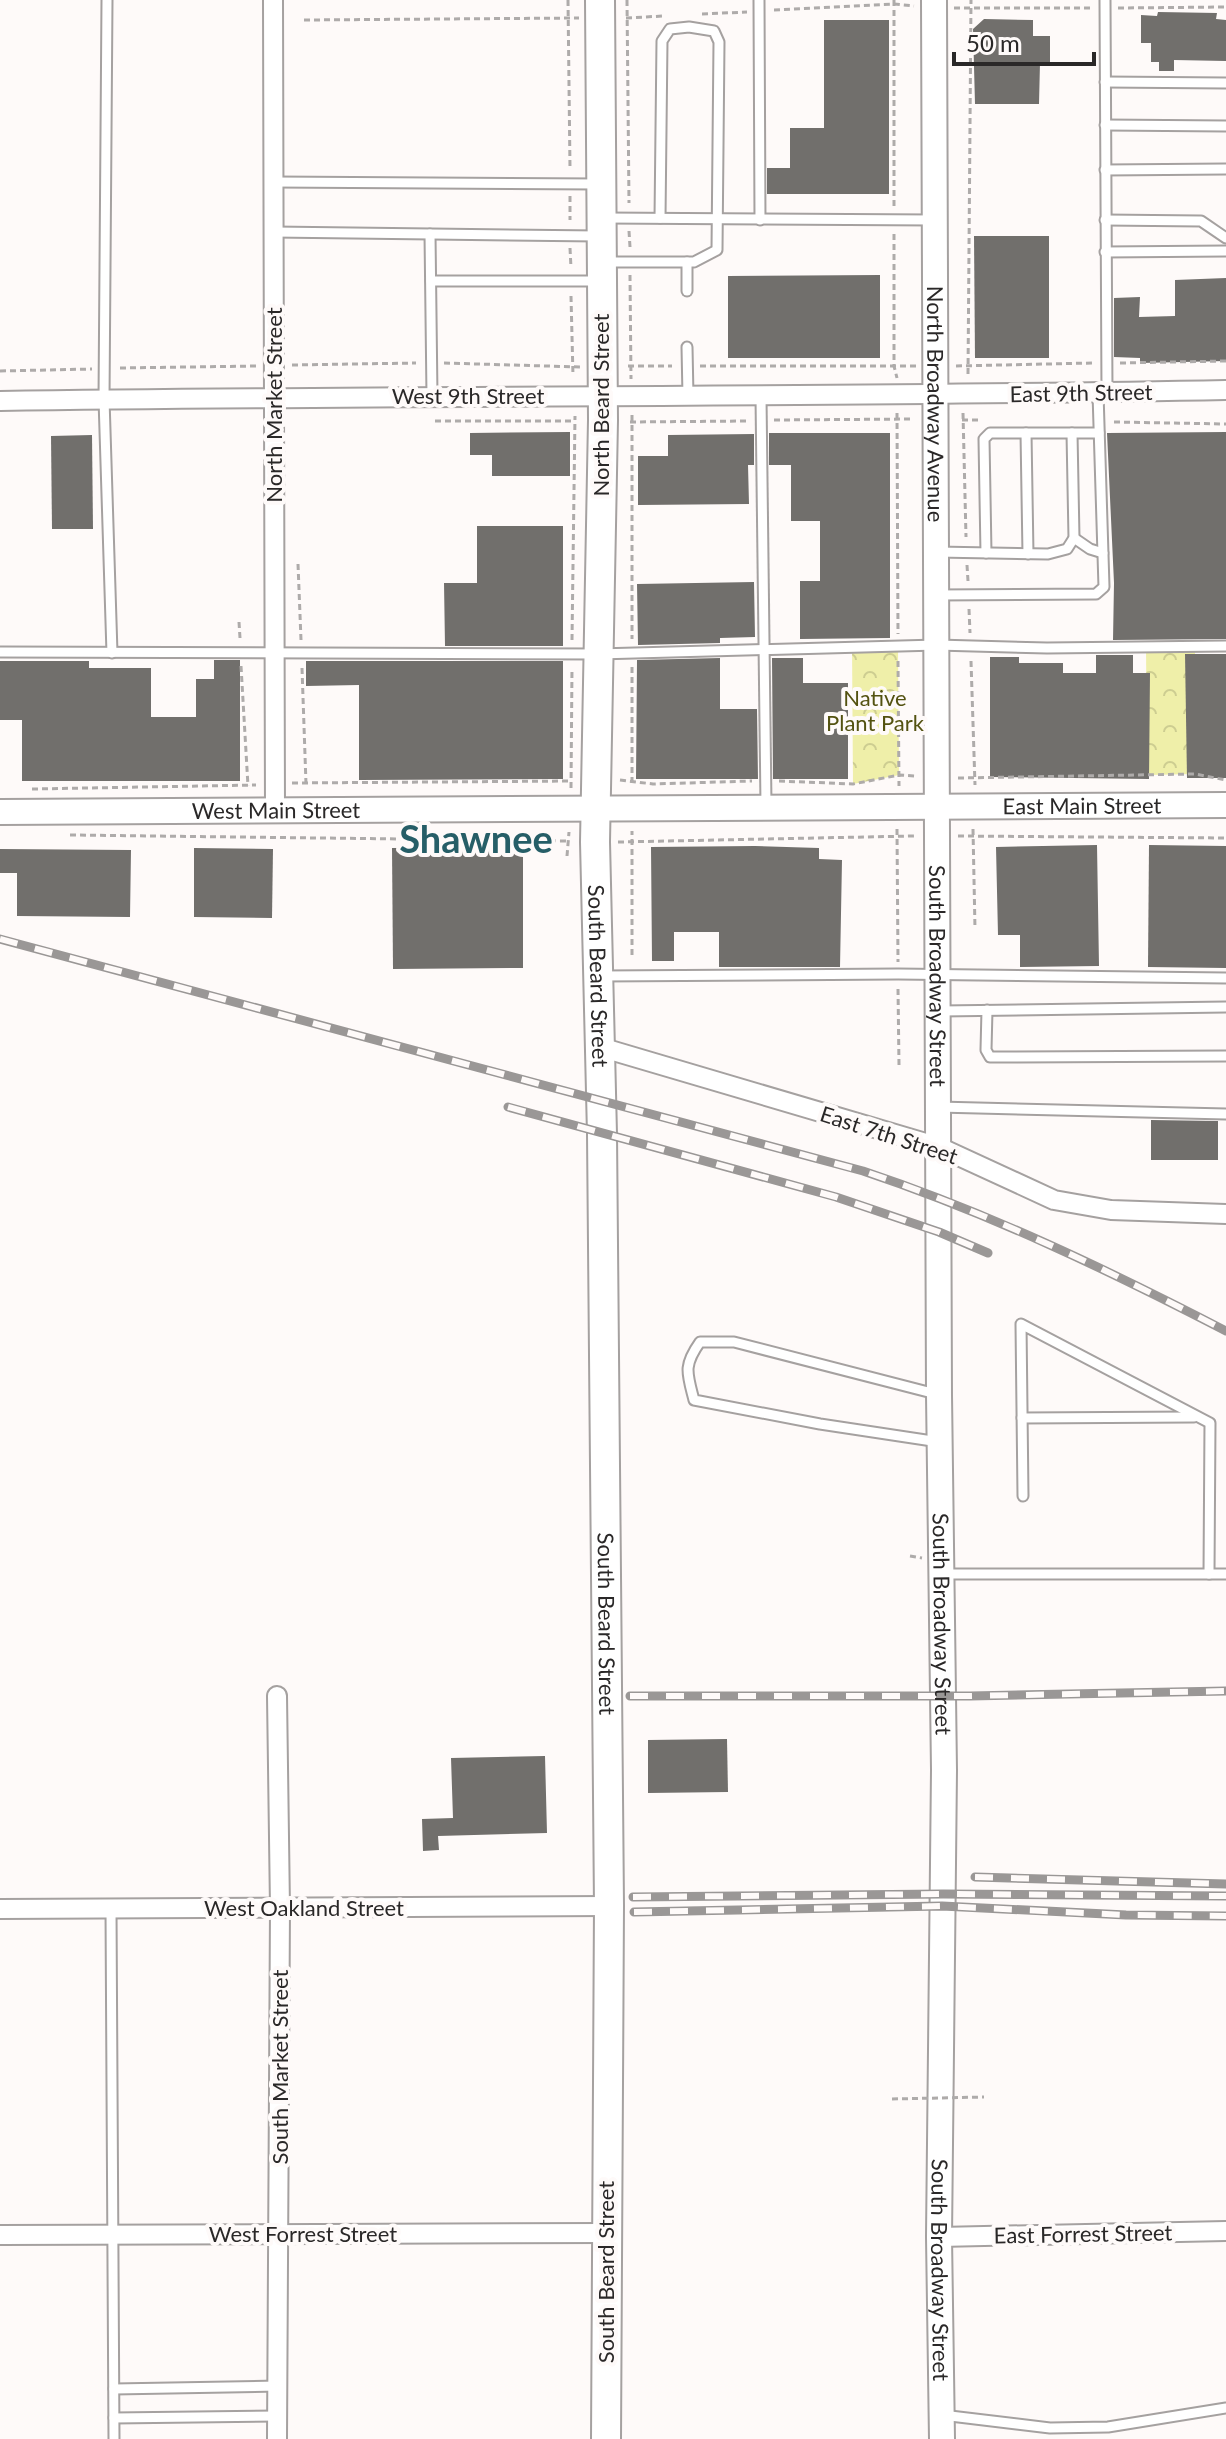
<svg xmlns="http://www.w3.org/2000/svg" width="1226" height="2439" font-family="Lato,sans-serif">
  <defs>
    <pattern id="park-crowns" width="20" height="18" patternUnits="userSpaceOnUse" patternTransform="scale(2)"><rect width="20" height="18" fill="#efefa9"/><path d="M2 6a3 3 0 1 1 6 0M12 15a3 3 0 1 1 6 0" fill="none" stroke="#cdcd91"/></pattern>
  </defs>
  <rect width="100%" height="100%" fill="#fefaf9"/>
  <!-- park -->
  <g fill="url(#park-crowns)">
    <path d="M852,644l46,3 1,128 -46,9z"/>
    <path d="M1146,645h49v129l-48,1z"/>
  </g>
  <!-- building -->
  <g fill="#716f6c">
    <path d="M1158,12l59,1 -1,6 10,1v41l-52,-1v11h-15v-9h-8v-19h-10v-28l16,1z"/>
    <path d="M984,19l49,1v16h17v27h-10l-1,41h-64l-2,-75z"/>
    <path d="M824,20h65v174h-122v-26h23v-40h34z"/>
    <path d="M974,236h75v122h-74z"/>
    <path d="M880,275v83h-152v-82z"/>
    <path d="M1226,278v83l-86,2v-5l-26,-1v-59l26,-1 -1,20 36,-1v-36z"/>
    <path d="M570,432v44h-78v-21h-22v-22z"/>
    <path d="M1226,432v207l-113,1 1,-57 -7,-150z"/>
    <path d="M769,433h121v205l-90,1v-58h20v-60h-29v-56h-22z"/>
    <path d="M754,434v31h-6l1,39 -111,1v-49h30v-21z"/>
    <path d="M92,435l1,94h-41l-1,-93z"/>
    <path d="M477,526h86v120h-118l-1,-63h33z"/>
    <path d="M754,582l1,55 -35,1v5l-82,2 -1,-61z"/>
    <path d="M1185,654h41v124h-39z"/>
    <path d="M1096,655h37v18h17l-1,106 -159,-2v-120h29v6h44v10h33z"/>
    <path d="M720,658v51h37l1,70h-122l1,-119z"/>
    <path d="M772,658h31v25h45v96h-75z"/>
    <path d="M214,660h26v121h-218v-61h-22v-59h89v7h62v49h45v-38h18z"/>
    <path d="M306,661h257v118l-204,1v-95l-53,1z"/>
    <path d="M1097,845l2,121 -79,1v-32h-22l-2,-88z"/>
    <path d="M1149,845l77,1v122l-78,-1z"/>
    <path d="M755,846l64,2v11l23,1 -2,107h-121v-35h-45v29h-22l-1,-114z"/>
    <path d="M523,847v121l-130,1 -1,-121z"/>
    <path d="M194,848l79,1 -1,69 -78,-1z"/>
    <path d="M0,849l131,1 -1,67 -113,-1v-43h-17z"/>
    <path d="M1151,1120l67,1v39h-67z"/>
    <path d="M727,1739l1,53 -80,1v-53z"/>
    <path d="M545,1756l2,77 -109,3 1,14 -16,1 -1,-32 31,-1 -2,-60z"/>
  </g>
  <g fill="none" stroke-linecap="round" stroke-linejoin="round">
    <defs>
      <g id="lane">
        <path d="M107,0l-3,399 8,254"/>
        <path d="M759,0l1,220"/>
        <path d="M1105,0l2,392"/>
        <path d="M1105,82l121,1"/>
        <path d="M1105,125l121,1"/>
        <path d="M1105,170l121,-1"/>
        <path d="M274,182l324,2"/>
        <path d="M604,218l330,2"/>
        <path d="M1105,220l96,1 25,17"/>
        <path d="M274,232l324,4"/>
        <path d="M430,234l2,162"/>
        <path d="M1105,252l121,-1"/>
        <path d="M605,262h89l23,-12 2,-208 -5,-11 -25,-4 -19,2 -8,12 -2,177"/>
        <path d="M687,262v29"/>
        <path d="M431,281h168"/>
        <path d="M687,347l1,49"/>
        <path d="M761,397l5,408"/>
        <path d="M1026,433l2,121"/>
        <path d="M1074,538l16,11 13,4"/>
        <path d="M937,552l111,2 19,-5 7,-11 -2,-105"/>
        <path d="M986,553l-2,-114 6,-6h109"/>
        <path d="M937,595l159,-1 8,-7 -6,-194"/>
        <path d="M0,652l598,2 339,-9 110,3 179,-2"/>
        <path d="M601,976l297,-2 328,4"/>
        <path d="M987,1010l-1,40 4,7 236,-1"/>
        <path d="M941,1011l285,-4"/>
        <path d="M938,1107l288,7"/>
        <path d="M936,1394l-202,-52h-34c-17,24 -13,31 -6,58l126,24 119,18"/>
        <path d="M1022,1418l172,-1"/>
        <path d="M1023,1496l-2,-172 189,99 -1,151"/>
        <path d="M945,1574h281"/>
        <path d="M111,1909l3,530"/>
        <path d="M114,2389l164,-3"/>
        <path d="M942,2415l108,13 58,-1 118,-19"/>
        <path d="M114,2418l163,-2"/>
      </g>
      <g id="street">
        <path d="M273,0l2,811"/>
        <path d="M0,401c409,-6 817,-3 1226,-11"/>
        <path d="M600,1047l339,100 115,53 57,10 115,4"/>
        <path d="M277,1696l3,212 -3,531"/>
        <path d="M0,1909l609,-3"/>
        <path d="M0,2235l606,-2"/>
        <path d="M939,2237l287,-6"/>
      </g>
      <g id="secondary">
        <path id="s1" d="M934,0l5,1395 5,375 -5,467 3,202"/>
        <path id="s2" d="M0,812l1226,-7"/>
      </g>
      <g id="primary">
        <path id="s3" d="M600,0l3,420 -8,422 7,292 7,772 -3,533"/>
      </g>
    </defs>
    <!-- lane casing -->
    <use href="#lane" stroke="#a5a1a0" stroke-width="13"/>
    <!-- street casing -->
    <use href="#street" stroke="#a5a1a0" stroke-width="22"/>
    <!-- secondary casing -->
    <use href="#secondary" stroke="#a5a1a0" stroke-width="28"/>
    <!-- primary casing -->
    <use href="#primary" stroke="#a5a1a0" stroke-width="32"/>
    <!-- path -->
    <g stroke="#aeabaa" stroke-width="3" stroke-dasharray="6 4" stroke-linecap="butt">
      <path d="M568,0l2,168"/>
      <path d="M627,0l2,203"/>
      <path d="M894,0v206"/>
      <path d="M954,8h136"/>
      <path d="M1118,8l108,-1"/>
      <path d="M774,10l120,-6 20,2"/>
      <path d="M702,14l45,-2"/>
      <path d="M626,18l37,-2"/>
      <path d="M304,20l275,-2"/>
      <path d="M570,196v24"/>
      <path d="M629,231l1,16"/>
      <path d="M894,234v132l3,12"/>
      <path d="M570,248l1,20"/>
      <path d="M630,275l1,104"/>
      <path d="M571,296l2,80"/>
      <path d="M444,363l136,4"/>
      <path d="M1120,363l106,-2"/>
      <path d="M292,365l124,-2"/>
      <path d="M628,366h44"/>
      <path d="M700,366h216"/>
      <path d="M956,366l136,-3"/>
      <path d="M120,368l136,-2"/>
      <path d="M0,371l92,-2"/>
      <path d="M968,374l3,-374"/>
      <path d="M897,413l1,221"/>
      <path d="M963,413l3,124"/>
      <path d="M632,415v224"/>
      <path d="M774,420l140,-1"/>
      <path d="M962,420h20"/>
      <path d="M435,421h139"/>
      <path d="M630,422l116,-1"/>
      <path d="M1114,422l112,2"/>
      <path d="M298,564l3,76"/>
      <path d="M967,565l1,16"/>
      <path d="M969,609l1,24"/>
      <path d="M239,622l1,16"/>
      <path d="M572,640l3,-224"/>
      <path d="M898,661l1,125"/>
      <path d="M971,661l4,124"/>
      <path d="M241,666l7,120"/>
      <path d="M632,667v120"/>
      <path d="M302,668l4,116"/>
      <path d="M958,778l237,-4 31,6"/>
      <path d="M620,780l33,4 99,-3"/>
      <path d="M779,781l74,3 46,-9 16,1"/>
      <path d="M292,783l280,-2"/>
      <path d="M571,788l1,-120"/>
      <path d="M32,789l224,-4"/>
      <path d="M897,829l1,133"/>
      <path d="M973,829l2,100"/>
      <path d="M70,835l500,6"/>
      <path d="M958,836l268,2"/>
      <path d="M618,842l296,-6"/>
      <path d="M567,856l2,-24"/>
      <path d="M632,955v-124"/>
      <path d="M898,989l1,76"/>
      <path d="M910,1556l12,2"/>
    </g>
    <!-- lane -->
    <use href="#lane" stroke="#fff" stroke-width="9"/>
    <!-- street -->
    <use href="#street" stroke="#fff" stroke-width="18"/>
    <!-- secondary -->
    <use href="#secondary" stroke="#fff" stroke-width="24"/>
    <!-- primary -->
    <use href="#primary" stroke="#fff" stroke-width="28"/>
    <defs>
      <g id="rail">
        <path d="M0,939l863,232c126,42 245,99 363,160"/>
        <path d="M508,1107l328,90 103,35 49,21"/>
        <path d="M630,1696h340l256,-5"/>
        <path d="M975,1877l251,7"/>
        <path d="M633,1897l310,-3 283,2"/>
        <path d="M634,1912l308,-6 184,9 100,1"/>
      </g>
    </defs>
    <!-- rail casing -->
    <use href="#rail" stroke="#9a9796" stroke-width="9"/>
    <!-- rail -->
    <use href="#rail" stroke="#fefaf9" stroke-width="6" stroke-dasharray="18" stroke-linecap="butt"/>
    <!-- path-bridge -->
    <path stroke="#aeabaa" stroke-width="3" stroke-dasharray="6 4" stroke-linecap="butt" d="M892,2099l92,-2"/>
  </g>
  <g text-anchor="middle" stroke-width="8" stroke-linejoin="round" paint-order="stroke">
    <!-- street labels -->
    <g font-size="22" fill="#2a2828" stroke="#fefaf9">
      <text transform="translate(1081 393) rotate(-1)" y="8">East 9th Street</text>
      <text x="468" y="404">West 9th Street</text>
      <text dy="8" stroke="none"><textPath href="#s1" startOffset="404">North Broadway Avenue</textPath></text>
      <text transform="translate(274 405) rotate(-90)" y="8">North Market Street</text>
      <text transform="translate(601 405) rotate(-90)" y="8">North Beard Street</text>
      <text dy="8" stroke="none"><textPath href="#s2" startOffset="1082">East Main Street</textPath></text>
      <text dy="8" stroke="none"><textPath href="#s2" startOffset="276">West Main Street</textPath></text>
      <text dy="8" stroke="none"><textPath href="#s1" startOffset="976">South Broadway Street</textPath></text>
      <text dy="8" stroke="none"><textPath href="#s3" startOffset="976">South Beard Street</textPath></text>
      <text transform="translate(889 1135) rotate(18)" y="8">East 7th Street</text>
      <text dy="8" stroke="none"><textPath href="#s1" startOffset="1624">South Broadway Street</textPath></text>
      <text dy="8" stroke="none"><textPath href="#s3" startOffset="1624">South Beard Street</textPath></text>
      <text x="304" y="1916">West Oakland Street</text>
      <text transform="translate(280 2067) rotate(-90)" y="8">South Market Street</text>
      <text x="303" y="2242">West Forrest Street</text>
      <text transform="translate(1083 2234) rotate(-1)" y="8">East Forrest Street</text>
      <text dy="8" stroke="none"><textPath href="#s1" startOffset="2270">South Broadway Street</textPath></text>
      <text transform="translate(606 2272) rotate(-90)" y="8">South Beard Street</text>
    </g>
    <!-- park labels -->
    <g font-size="22" fill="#535211" stroke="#fefaf9">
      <text x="875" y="706">Native<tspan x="875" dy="25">Plant Park</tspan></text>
    </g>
    <!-- town labels -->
    <g font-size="38" font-weight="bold" fill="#265e67" stroke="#fefaf9">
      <text x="476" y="853">Shawnee</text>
    </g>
  </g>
  <!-- scale -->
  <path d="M954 52v12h140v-12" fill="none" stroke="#2a2828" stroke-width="4"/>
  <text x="966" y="52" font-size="24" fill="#2a2828" stroke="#fefaf9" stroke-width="6" paint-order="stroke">50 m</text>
</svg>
